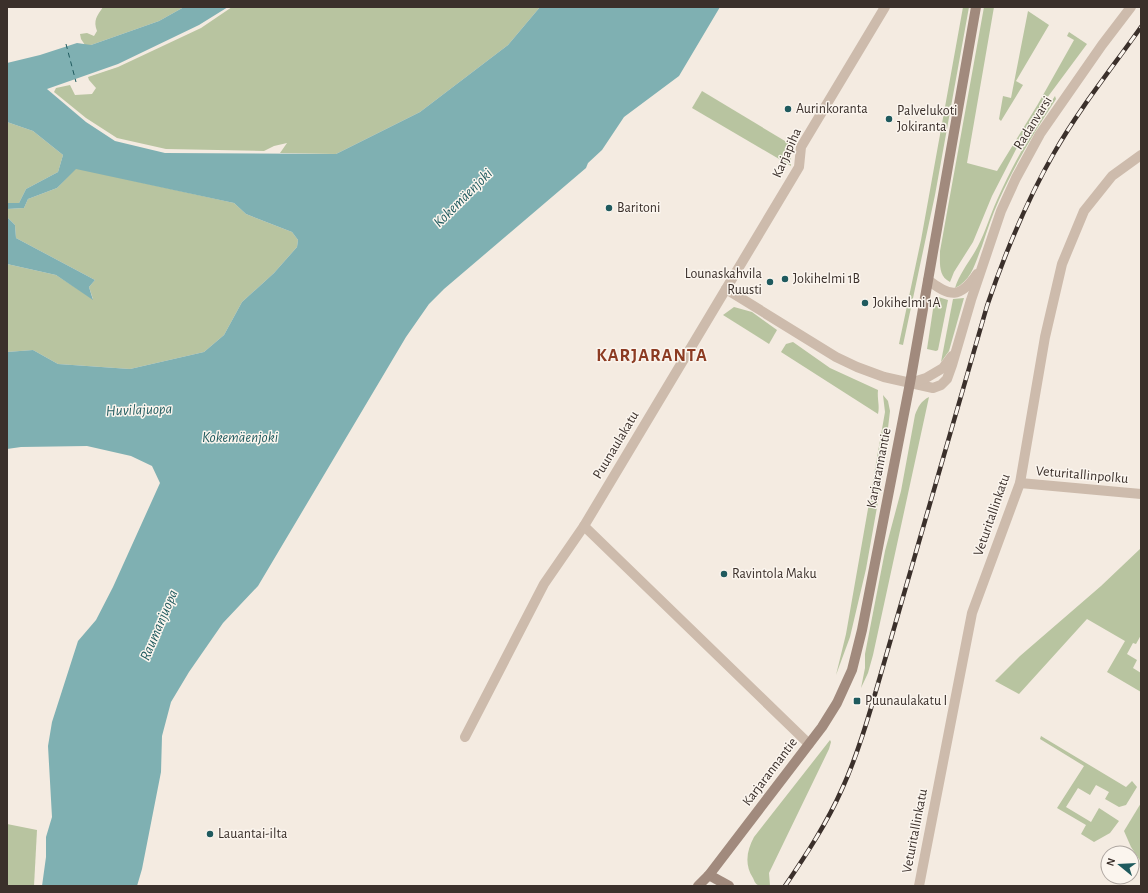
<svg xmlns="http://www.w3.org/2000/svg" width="1148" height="893" font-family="'Alegreya Sans',sans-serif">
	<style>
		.green { fill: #b8c4a0 }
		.water { fill: #7fb0b2 }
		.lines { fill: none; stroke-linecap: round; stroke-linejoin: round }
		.ferry { stroke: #1f5a5e; stroke-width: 1; stroke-dasharray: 5 4; stroke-linecap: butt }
		.minor { stroke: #cdbbac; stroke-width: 10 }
		.secondary { stroke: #a18a7d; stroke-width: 10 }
		.rail-casing { stroke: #3b302b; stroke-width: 4.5 }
		.rail { stroke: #fbf5ee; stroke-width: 3; stroke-dasharray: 9; stroke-linecap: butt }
		.poi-dot { fill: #1f5a5e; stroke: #fbf5ee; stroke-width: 1.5 }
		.labels { text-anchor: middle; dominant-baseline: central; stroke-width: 3; stroke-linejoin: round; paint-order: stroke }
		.poi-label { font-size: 14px; fill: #3b302b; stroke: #fbf5ee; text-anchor: start }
		.street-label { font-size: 14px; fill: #3b302b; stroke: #fbf5ee }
		.water-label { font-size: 15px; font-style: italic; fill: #1f5a5e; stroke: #fbf5ee }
		.district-label { font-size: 18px; font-weight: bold; letter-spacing: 1px; fill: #8c3b22; stroke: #fbf5ee }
	</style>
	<rect width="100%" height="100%" fill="#f4ebe1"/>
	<!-- green -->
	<g class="green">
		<path d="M 103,7 L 184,7 L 159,21 L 91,45 L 85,45 L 81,39 L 80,34 L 87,33 L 94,36 L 97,31 C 93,20 97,16 103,7 Z"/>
		<path d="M 232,7 L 540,7 L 508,45 L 420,112 L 336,154 L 280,153 L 287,143 L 274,146 L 264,151 L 166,149 L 117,138 L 86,118 L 54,92 L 56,88 L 70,85 L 75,95 L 92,94 L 96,88 L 89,80 L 88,77 L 118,67 L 201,28 Z"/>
		<path d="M 963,7 L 969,7 L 935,195 L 903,345 L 899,344 L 900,339 L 921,240 Z"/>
		<path d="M 984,7 L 994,7 L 967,163 L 997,171 L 1038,104 L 1074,40 L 1067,36 L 1069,32 L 1087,44 L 1044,102 L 1026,130 L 992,196 L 973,242 L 954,272 L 950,282 C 938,276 940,263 940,251 Z"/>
		<path d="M 1028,11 L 1049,25 L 1016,81 L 1023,85 L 1001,121 L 999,119 L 1003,96 L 1011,98 Z"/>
		<path d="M 702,91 L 790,144 L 791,166 L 692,108 Z"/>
		<path d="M 1055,96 L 1056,99 C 1035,131 1015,164 999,200 C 992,215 987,231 982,246 C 975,263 972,280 955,288 C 960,272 971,260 978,246 C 986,231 990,215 997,200 C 1013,164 1033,129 1055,96 Z"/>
		<path d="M 7,122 L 33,131 L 63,155 L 58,172 L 26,189 L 19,203 L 7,203 Z"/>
		<path d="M 76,168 L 234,203 L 246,214 L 292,232 L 298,240 L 297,247 L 274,273 L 242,302 L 224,335 L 204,352 L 130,369 L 58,364 L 33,350 L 7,352 L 7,264 L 56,275 L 93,299 L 89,287 L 95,280 L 16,238 L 15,225 L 7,217 L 7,209 L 24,208 L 28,199 L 57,188 Z"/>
		<path d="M 935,296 L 948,300 L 938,350 L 936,351 L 927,349 Z"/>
		<path d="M 964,298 L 949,351 L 941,362 L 953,299 Z"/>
		<path d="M 734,307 L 752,312 L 777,330 L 769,344 L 723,315 Z"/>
		<path d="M 793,342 L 830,368 L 878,390 C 877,399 880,406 878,414 L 781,352 L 786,344 Z"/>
		<path d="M 883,395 L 888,401 L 890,411 L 882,479 L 866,569 L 850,637 L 836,675 L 846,634 L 885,412 Z"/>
		<path d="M 929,397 L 873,655 L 868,673 L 861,688 L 865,668 L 865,654 L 885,551 L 901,491 L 915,415 C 918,407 921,401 929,397 Z"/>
		<path d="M 1141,548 L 1141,635 L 1136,644 L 1133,643 L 1127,654 L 1137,660 L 1133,668 L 1141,673 L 1141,692 L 1107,672 L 1125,641 L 1087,619 L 1019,694 L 995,681 L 1020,656 L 1101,586 Z"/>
		<path d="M 1041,736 L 1126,787 L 1132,781 L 1137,787 L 1126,805 L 1119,807 L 1105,799 L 1109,792 L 1096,785 L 1090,795 L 1078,788 L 1066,807 L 1091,822 L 1099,808 L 1119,821 L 1110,833 L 1094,842 L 1081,834 L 1086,825 L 1057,808 L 1084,766 L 1040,739 Z"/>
		<path d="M 830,740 L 831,742 L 829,749 L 769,873 L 770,886 C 767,886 761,887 758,885 C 755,884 754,880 753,878 C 744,864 747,850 754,837 Z"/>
		<path d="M 1141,803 L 1141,862 L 1131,847 L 1124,831 Z"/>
		<path d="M 7,824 L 37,830 L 34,886 L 7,886 Z"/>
	</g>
	<!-- water -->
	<g class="water">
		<path d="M 184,7 L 228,7 L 199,25 L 118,64 L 47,89 L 86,122 L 115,141 L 165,153 L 336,154 L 420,112 L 508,45 L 540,7 L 720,7 L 679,76 L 624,117 L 602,150 L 588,163 L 586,168 L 444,289 L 429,304 L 406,337 L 258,586 L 223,623 L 189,672 L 171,702 L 162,736 L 161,772 L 142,869 L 137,886 L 42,886 L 46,857 L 46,837 L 52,817 L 48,746 L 52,722 L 78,641 L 96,620 L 113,587 L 160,483 L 152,466 L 131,456 L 87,446 L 21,447 L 7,449 L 7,352 L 33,350 L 58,364 L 130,369 L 204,352 L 224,335 L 242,302 L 274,273 L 297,247 L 298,240 L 292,232 L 246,214 L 234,203 L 76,169 L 57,188 L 28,199 L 24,208 L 7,209 L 7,203 L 19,203 L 26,189 L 58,172 L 63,155 L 33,131 L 7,122 L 7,63 L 40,55 L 77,43 L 91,45 L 159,21 Z"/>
		<path d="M 7,217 L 15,225 L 16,238 L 95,280 L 89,287 L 93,300 L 56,275 L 7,264 Z"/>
	</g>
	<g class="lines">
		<!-- ferry -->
		<path class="ferry" d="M 66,44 L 76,82"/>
		<!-- minor -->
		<g class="minor">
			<path d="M 928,280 C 950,297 960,299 977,274"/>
			<path d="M 726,289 L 836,357 L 857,367 L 884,377 L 933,388 L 941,385 L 947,379 L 952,365 L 971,300 L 1001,211 L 1016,178 L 1040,134 L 1102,45 L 1131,7"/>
			<path d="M 910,383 L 926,378 L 943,368 L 952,356"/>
			<path d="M 1020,483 L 1141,494"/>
			<path d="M 465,737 L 544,584 L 584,526"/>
			<path d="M 809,744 L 584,526 L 799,167 L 801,147 L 885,7"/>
			<path d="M 919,886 L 972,613 L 1020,483 L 1045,337 L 1062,264 L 1084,211 L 1112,176 L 1141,155"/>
		</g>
		<!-- secondary -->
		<g class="secondary">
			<path d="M 709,875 L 729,886"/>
			<path d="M 698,886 L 709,875 L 822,727 L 837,703 L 852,670 L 862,630 L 910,383 L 976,7"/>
		</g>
		<defs>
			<path id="rail" d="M 785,886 C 806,855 827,823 842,789 C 854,763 863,735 871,708 L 987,306 C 1005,253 1026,202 1054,153 C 1079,109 1112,68 1141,27"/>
		</defs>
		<!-- rail casing -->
		<use href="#rail" class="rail-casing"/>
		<!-- rail -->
		<use href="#rail" class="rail"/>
	</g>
	<!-- markers -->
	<g class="poi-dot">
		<circle cx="788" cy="109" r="4"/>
		<circle cx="889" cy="119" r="4"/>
		<circle cx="609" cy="208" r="4"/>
		<circle cx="785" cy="279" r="4"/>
		<circle cx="770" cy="282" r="4"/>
		<circle cx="865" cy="303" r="4"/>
		<circle cx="724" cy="574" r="4"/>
		<rect x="853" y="697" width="8" height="8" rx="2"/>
		<circle cx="210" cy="834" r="4"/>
	</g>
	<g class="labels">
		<!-- poi labels -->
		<g class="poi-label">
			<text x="796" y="109">Aurinkoranta</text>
			<text x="897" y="111">Palvelukoti<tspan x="897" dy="16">Jokiranta</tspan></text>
			<text x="617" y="208">Baritoni</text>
			<text x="762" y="274" text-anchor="end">Lounaskahvila<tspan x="762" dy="16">Ruusti</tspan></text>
			<text x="793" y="279">Jokihelmi 1B</text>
			<text x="873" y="303">Jokihelmi 1A</text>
			<text x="732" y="574">Ravintola Maku</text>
			<text x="865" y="701">Puunaulakatu I</text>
			<text x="218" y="834">Lauantai-ilta</text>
		</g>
		<!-- street labels -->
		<g class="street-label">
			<text transform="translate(1033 123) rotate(-58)">Radanvarsi</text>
			<text transform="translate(787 153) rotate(-66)">Karjapiha</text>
			<text transform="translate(616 445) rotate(-59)">Puunaulakatu</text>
			<text transform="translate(879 468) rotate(-79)">Karjarannantie</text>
			<text transform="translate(1082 475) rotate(5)">Veturitallinpolku</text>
			<text transform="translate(992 515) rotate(-71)">Veturitallinkatu</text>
			<text transform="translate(770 772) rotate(-53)">Karjarannantie</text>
			<text transform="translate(915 831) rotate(-79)">Veturitallinkatu</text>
		</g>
		<!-- water labels -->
		<g class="water-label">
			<text transform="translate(463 198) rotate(-45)">Kokemäenjoki</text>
			<text transform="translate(139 410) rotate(-2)">Huvilajuopa</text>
			<text x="240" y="437">Kokemäenjoki</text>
			<text transform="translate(159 625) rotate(-67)">Raumanjuopa</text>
		</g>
		<!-- district labels -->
		<g class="district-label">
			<text x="652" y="356">KARJARANTA</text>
		</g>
	</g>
	<!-- border -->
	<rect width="1148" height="893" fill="none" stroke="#3b302b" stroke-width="16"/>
	<!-- north arrow -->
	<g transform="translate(1120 865) rotate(288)"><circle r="19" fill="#fbf5ee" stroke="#aea6a0"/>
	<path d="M0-3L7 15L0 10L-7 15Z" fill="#1f5a5e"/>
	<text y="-6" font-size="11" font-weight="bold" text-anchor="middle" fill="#3b302b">N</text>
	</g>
</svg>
